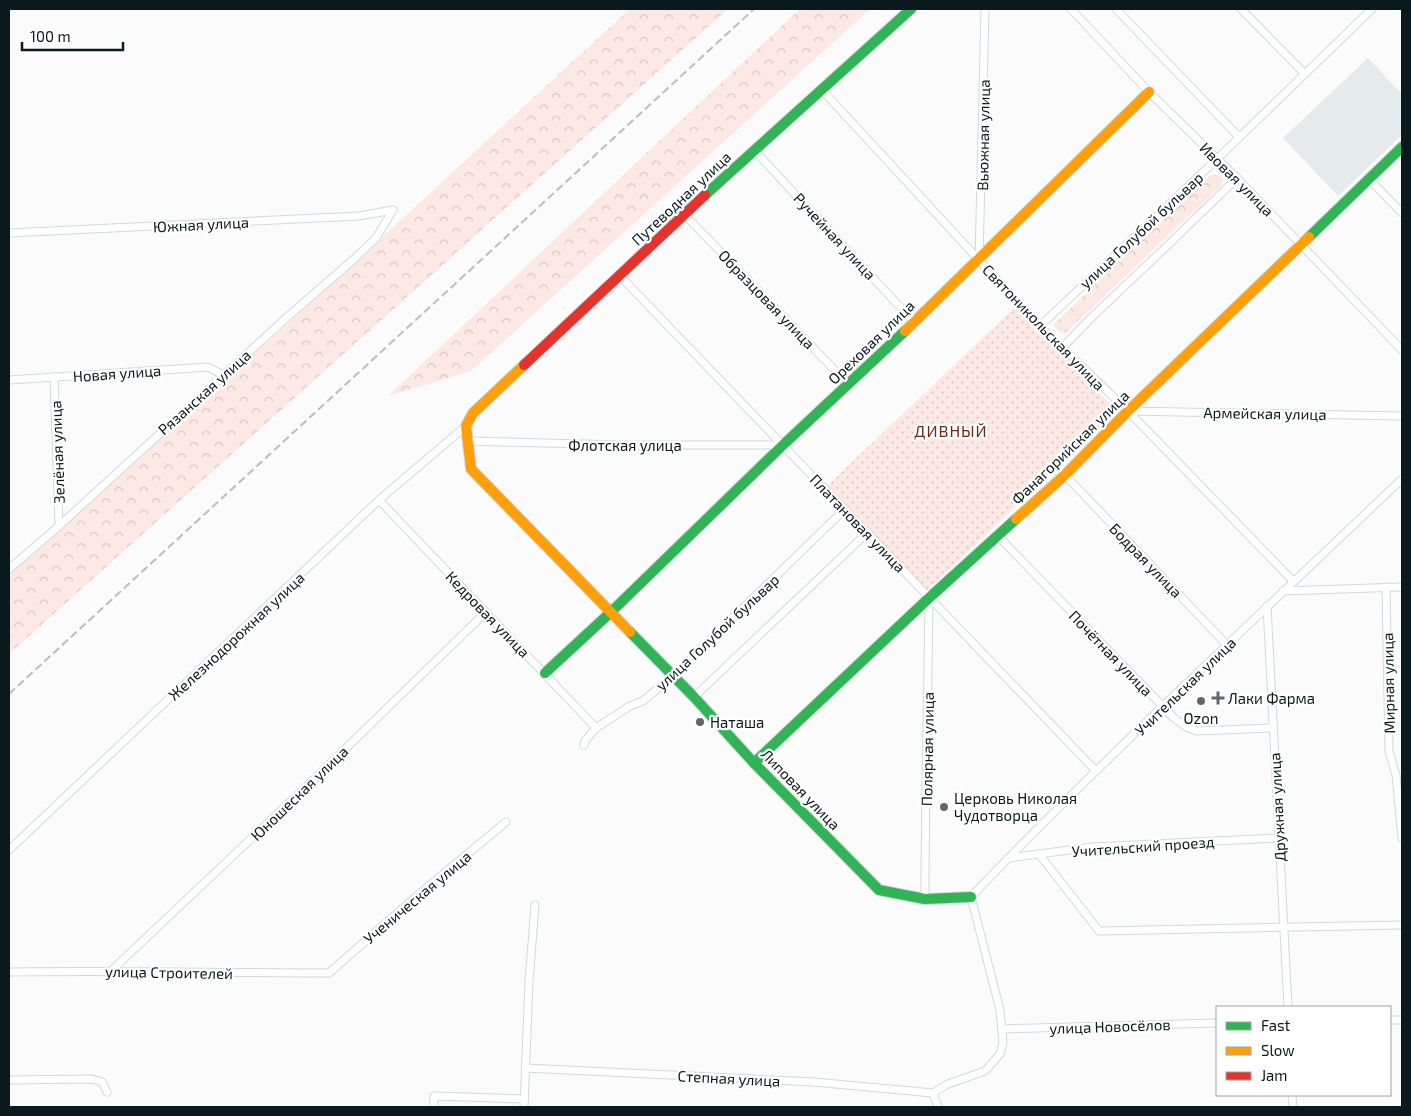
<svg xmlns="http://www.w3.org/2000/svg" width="1411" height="1116" font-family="'Exo 2',sans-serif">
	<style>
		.built { fill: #e5ebed }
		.grass { fill: url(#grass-dots) }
		.forest { fill: url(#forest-crowns) }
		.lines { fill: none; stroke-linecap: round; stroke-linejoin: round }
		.street-casing { stroke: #d2d9dc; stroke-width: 9 }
		.fast-casing { stroke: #d2d9dc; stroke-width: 12 }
		.slow-casing { stroke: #d2d9dc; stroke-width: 12 }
		.jam-casing { stroke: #d2d9dc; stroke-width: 12 }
		.street { stroke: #fefefe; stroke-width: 7 }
		.fast { stroke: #30b455; stroke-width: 10 }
		.slow { stroke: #ff9f0a; stroke-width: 10 }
		.jam { stroke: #e5322d; stroke-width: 10 }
		.rail { stroke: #babcbd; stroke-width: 2; stroke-dasharray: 8 4; stroke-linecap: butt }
		.poi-dot { fill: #5e686b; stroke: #fff; stroke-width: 2 }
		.labels { text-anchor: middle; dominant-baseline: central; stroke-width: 4.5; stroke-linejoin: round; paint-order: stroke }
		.street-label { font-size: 15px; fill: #09191e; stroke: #fff }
		.poi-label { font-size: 15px; fill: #09191e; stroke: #fff; text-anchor: start }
		.neighbourhood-label { font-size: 16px; letter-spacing: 1px; fill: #6b2a12; stroke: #fff }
	</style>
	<defs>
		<pattern id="grass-dots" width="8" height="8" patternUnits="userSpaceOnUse" patternTransform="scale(1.25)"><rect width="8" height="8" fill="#fde9e3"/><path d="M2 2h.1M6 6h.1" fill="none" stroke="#d8c7c2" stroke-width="1.8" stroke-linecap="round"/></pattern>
		<pattern id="forest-crowns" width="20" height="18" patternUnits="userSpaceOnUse" patternTransform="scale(1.25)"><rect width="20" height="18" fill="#fde9e3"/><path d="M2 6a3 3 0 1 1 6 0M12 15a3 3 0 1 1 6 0" fill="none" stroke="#d8c7c2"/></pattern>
	</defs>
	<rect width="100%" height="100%" fill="#fbfbfb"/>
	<!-- built -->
	<path class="built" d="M 1368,58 L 1402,94 L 1402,135 L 1338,196 L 1283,138 Z"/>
	<!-- grass -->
	<path class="grass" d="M 1016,306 L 1117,411 L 926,591 L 826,487 Z"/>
	<!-- forest -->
	<g class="forest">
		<path d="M 630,9 L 728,9 L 9,654 L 9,572 C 220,389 424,198 630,9 Z"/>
		<path d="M 800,9 L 870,9 L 471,371 L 388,396 Z"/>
		<path d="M 1210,175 L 1219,175 L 1223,179 L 1222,185 L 1065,333 L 1060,332 L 1053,325 Z"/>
	</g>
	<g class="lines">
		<defs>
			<g id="street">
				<path d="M 1071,9 L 1149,92 L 1237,178 L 1402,350"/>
				<path d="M 1116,9 L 1239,137"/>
				<path d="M 1241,9 L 1304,73"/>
				<path d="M 821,89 L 1040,326 L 1128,411 L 1293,581"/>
				<path d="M 755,151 L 914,322"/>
				<path d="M 1370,180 L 1402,213"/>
				<path d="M 684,214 L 849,385"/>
				<path d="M 9,233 L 359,216 L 393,210"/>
				<path d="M 979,260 L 985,9"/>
				<path d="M 620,276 L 1096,771"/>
				<path d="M 1040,326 L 1217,159 L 1372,9"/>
				<path d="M 1062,348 L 1093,316 L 1167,246 L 1237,178"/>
				<path d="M 54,377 L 59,526"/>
				<path d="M 9,380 L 208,367 L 223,375"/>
				<path d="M 1128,411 L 1402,416"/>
				<path d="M 467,441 L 620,445 L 783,445"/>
				<path d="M 1065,475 L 1227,645"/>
				<path d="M 379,500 L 596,728"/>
				<path d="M 998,536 L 1174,718 L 1186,727 L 1197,731 L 1272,728"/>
				<path d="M 9,569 L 59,526 L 284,320 L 354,259 L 376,238 L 393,210"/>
				<path d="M 1386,587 L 1389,751 L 1396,775 L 1402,838"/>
				<path d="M 1283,591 L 1402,587"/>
				<path d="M 1267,606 L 1288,1007"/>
				<path d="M 694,697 L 868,532"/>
				<path d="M 584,745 L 585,741 L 596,728 L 630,706 L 643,701 L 673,676 L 845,509"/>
				<path d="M 9,850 L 379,500 L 466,426"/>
				<path d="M 1039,854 L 1099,931 L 1402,925"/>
				<path d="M 1008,858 L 1092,847 L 1279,838"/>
				<path d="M 925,899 C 925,799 928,699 929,598"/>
				<path d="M 112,970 L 306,787 L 485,613"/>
				<path d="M 9,972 C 116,970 222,973 329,973 L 418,895 L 506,822"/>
				<path d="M 1390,1020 L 1402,1020"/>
				<path d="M 1002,1029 L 1217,1023"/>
				<path d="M 525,1068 L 814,1082 L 933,1093"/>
				<path d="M 9,1080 L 92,1079 L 102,1082 L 107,1092"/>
				<path d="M 933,1093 L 948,1084 L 985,1071 L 1000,1054 L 1003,1043 L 1000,1010 L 971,897 C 1033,831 1099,768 1164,705 C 1243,629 1323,554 1402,479"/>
				<path d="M 933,1093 L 938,1107"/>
				<path d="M 1292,1095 L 1293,1107"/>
				<path d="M 434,1107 L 434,1096 L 524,1099"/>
				<path d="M 524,1107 L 529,981 L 535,905"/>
			</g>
			<g id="fast">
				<path d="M 705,195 L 911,9"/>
				<path d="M 1309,237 L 1402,147"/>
				<path d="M 630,632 L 694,697 L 754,763 L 879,890 L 925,899 L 971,897"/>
				<path d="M 545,673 L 611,612 L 783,445 L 905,331"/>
				<path d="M 754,763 L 929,598 L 1016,519"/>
			</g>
			<g id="slow">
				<path d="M 905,331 L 1149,92"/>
				<path d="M 524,365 L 473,413 L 466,426 L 471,469 L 630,632"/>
				<path d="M 1016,519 L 1065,475 L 1128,411 L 1309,237"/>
			</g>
			<path id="jam" d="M 524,365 L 705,195"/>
		</defs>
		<!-- street casing -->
		<use href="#street" class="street-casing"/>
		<!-- fast casing -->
		<use href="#fast" class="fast-casing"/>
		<!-- slow casing -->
		<use href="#slow" class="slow-casing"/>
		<!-- jam casing -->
		<use href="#jam" class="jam-casing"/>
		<!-- street -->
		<use href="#street" class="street"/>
		<!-- fast -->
		<use href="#fast" class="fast"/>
		<!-- slow -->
		<use href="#slow" class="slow"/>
		<!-- jam -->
		<use href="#jam" class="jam"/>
		<!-- rail -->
		<path class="rail" d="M 9,694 L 754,9"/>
	</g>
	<!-- markers -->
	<g class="poi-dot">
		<path d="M1215.5 690.5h5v5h5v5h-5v5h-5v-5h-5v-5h5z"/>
		<circle cx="1201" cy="701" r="5"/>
		<circle cx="700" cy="722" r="5"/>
		<circle cx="944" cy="807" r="5"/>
	</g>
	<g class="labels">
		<!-- street labels -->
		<g class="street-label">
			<text transform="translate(983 135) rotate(-89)">Вьюжная улица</text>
			<text transform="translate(1237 179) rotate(45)">Ивовая улица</text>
			<text transform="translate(681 198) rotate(-43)">Путеводная улица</text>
			<text transform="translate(201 224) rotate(-3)">Южная улица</text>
			<text transform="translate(1141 230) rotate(-43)">улица Голубой бульвар</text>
			<text transform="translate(835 236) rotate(47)">Ручейная улица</text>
			<text transform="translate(767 299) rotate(46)">Образцовая улица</text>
			<text transform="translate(1044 327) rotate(46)">Святоникольская улица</text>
			<text transform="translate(871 342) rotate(-44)">Ореховая улица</text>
			<text transform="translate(117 373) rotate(-4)">Новая улица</text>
			<text transform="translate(204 392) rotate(-42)">Рязанская улица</text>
			<text transform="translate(1265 413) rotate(1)">Армейская улица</text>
			<text x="625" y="445">Флотская улица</text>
			<text transform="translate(1070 447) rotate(-44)">Фанагорийская улица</text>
			<text transform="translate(57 452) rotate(-92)">Зелёная улица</text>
			<text transform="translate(858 523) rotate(46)">Платановая улица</text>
			<text transform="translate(1146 560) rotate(46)">Бодрая улица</text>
			<text transform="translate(488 614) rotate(46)">Кедровая улица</text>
			<text transform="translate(717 632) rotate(-43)">улица Голубой бульвар</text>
			<text transform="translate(236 636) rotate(-43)">Железнодорожная улица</text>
			<text transform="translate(1111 653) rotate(46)">Почётная улица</text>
			<text transform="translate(1388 683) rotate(-91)">Мирная улица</text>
			<text transform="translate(1185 686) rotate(-44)">Учительская улица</text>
			<text transform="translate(927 749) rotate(-89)">Полярная улица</text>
			<text transform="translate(801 789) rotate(46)">Липовая улица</text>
			<text transform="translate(299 793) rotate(-44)">Юношеская улица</text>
			<text transform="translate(1277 807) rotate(-93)">Дружная улица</text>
			<text transform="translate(1143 846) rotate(-4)">Учительский проезд</text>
			<text transform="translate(417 897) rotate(-40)">Ученическая улица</text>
			<text transform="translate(169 972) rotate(1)">улица Строителей</text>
			<text transform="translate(1110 1026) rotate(-2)">улица Новосёлов</text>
			<text transform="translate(729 1078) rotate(3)">Степная улица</text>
		</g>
		<!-- poi labels -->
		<g class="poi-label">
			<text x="1228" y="698">Лаки Фарма</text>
			<text x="1201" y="718" text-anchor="middle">Ozon</text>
			<text x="710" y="722">Наташа</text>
			<text x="954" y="798">Церковь Николая<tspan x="954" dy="17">Чудотворца</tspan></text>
		</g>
		<!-- neighbourhood labels -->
		<g class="neighbourhood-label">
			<text x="951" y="430">ДИВНЫЙ</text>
		</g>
	</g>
	<!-- border -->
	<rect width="1411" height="1116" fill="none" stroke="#09191e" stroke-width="20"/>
	<!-- legend -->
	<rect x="1216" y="1006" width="175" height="90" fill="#ffffff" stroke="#9da3a5"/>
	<rect x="1226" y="1022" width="25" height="8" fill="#30b455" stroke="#9da3a5"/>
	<text x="1261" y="1031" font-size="15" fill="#09191e">Fast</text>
	<rect x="1226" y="1047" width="25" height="8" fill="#ff9f0a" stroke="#9da3a5"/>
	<text x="1261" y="1056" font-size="15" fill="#09191e">Slow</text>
	<rect x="1226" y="1072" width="25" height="8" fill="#e5322d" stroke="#9da3a5"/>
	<text x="1261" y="1081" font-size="15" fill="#09191e">Jam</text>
	<!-- scale -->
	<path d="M22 42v8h101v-8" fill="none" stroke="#09191e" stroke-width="2.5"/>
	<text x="30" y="42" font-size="15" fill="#09191e" stroke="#ffffff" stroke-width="4" paint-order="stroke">100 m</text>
</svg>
